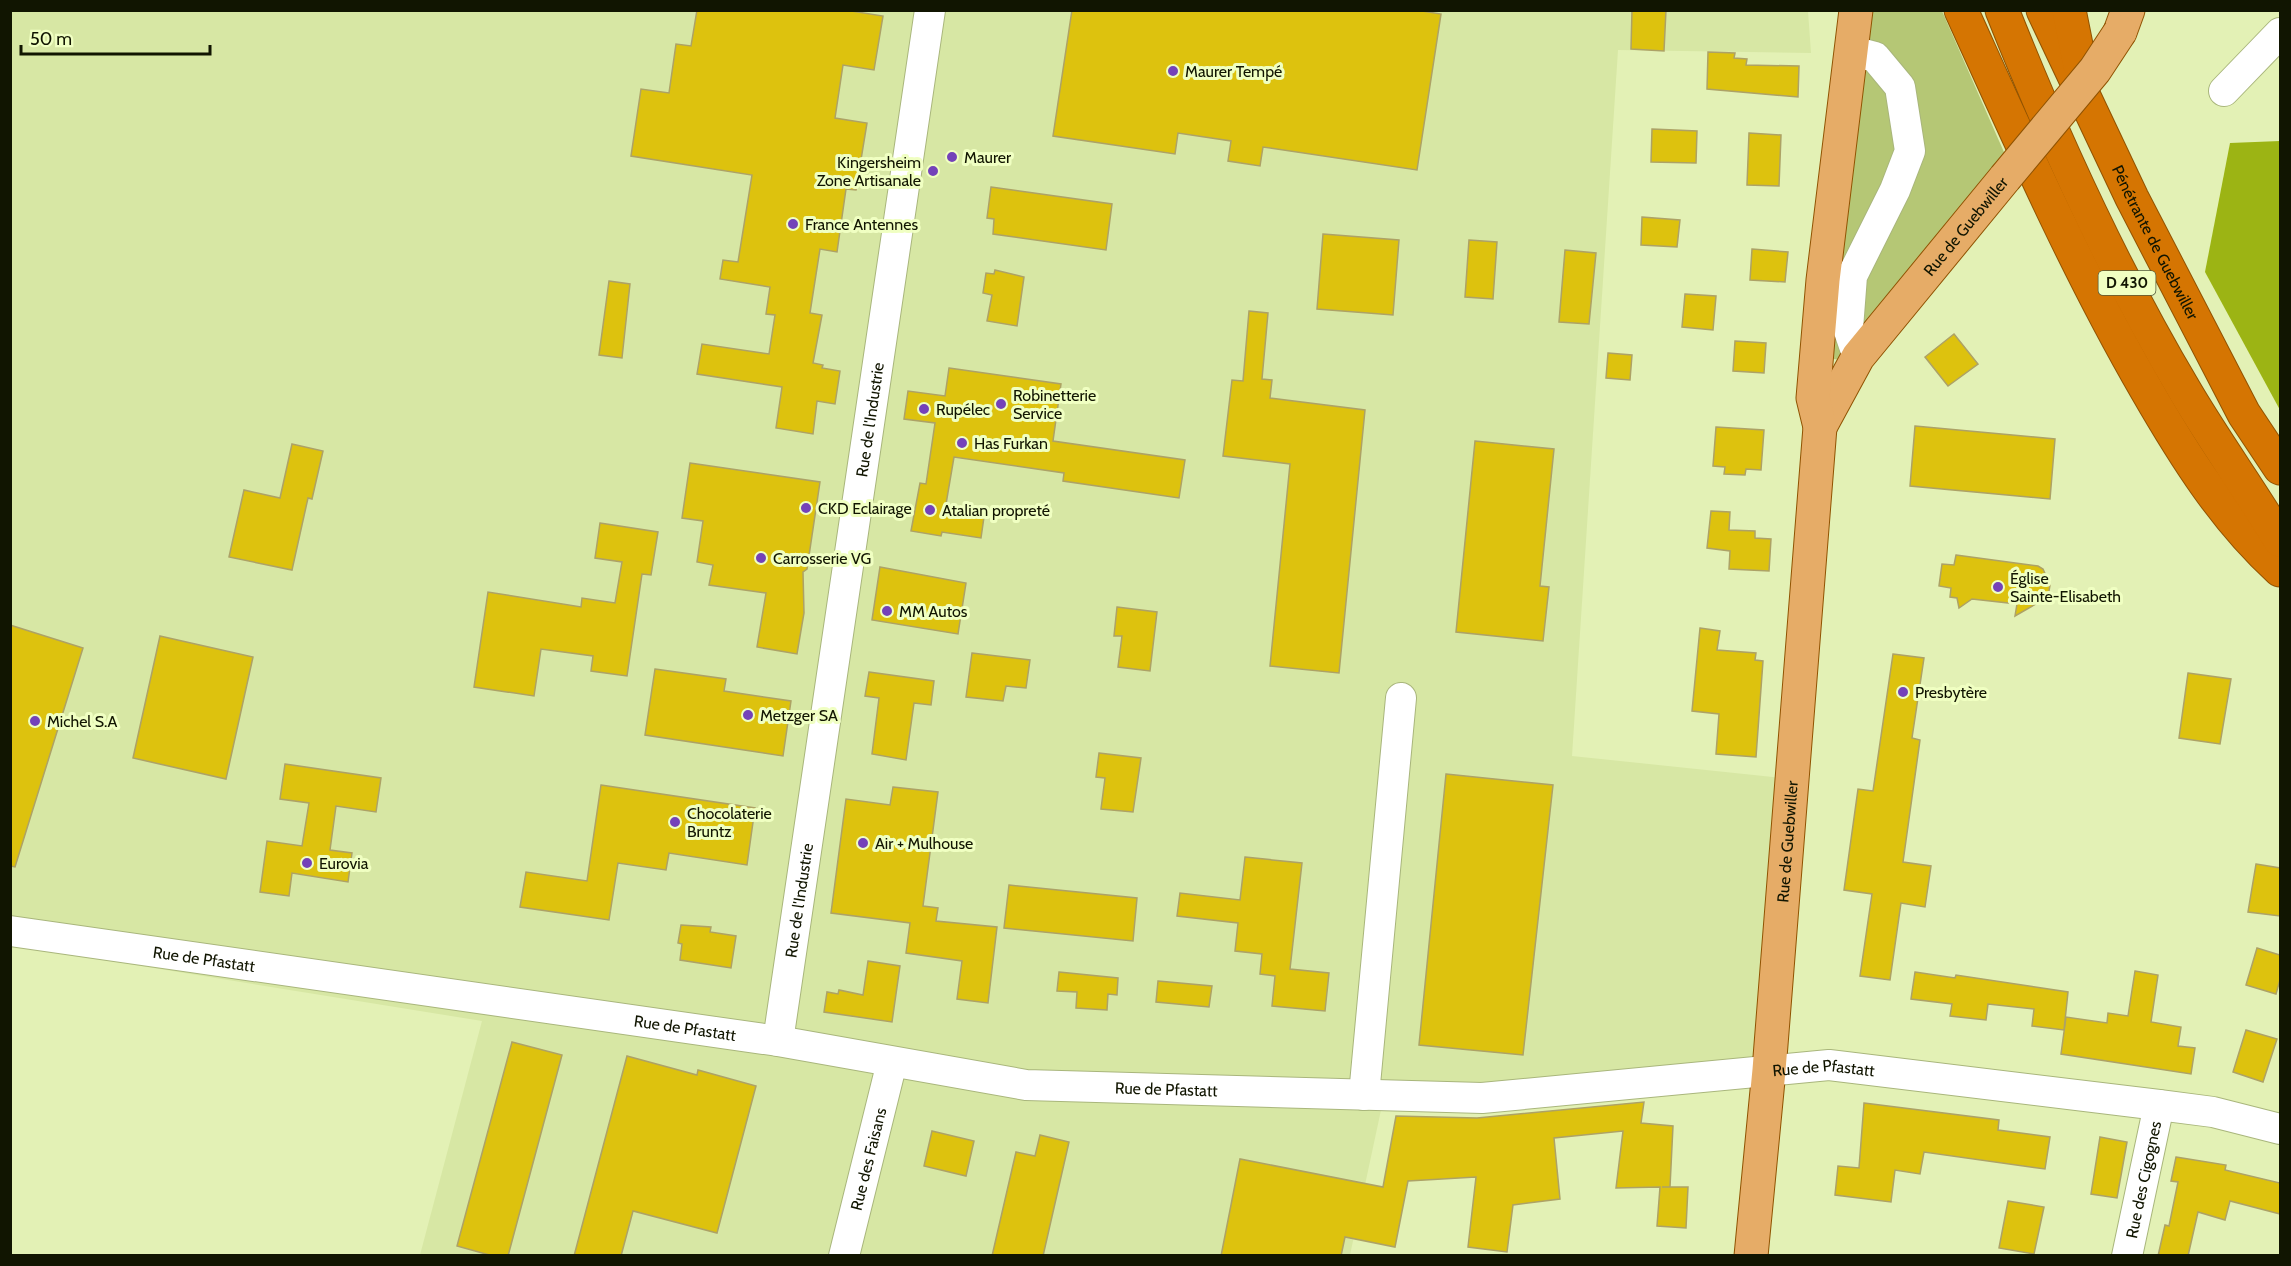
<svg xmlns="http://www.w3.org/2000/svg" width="2291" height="1266" font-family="Cabin,sans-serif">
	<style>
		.built { fill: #d7e7a4 }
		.green { fill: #b5c775 }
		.forest { fill: #9cb414 }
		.building { fill: #ddc20e; stroke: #ada266; stroke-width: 1.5 }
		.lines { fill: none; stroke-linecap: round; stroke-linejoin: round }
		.minor-casing { stroke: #a9b67c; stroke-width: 32 }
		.major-casing { stroke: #905302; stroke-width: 35 }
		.highway-casing { stroke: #905302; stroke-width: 35 }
		.minor { stroke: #fff; stroke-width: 30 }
		.major { stroke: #e6ac67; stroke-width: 33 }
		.highway { stroke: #d57502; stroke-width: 33 }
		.major-bridge-casing { stroke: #905302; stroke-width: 35; stroke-linecap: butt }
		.major-bridge { stroke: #e6ac67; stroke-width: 33 }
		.poi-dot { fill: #7442b9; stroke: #f0ffc2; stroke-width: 2 }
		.labels { text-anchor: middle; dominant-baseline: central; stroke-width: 6; stroke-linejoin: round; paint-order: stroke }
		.shield { fill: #f0ffc2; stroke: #545b3b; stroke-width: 1.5 }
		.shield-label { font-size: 15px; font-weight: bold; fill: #111501 }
		.poi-label { font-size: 16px; fill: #111501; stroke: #f0ffc2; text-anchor: start }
		.street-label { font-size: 16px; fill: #111501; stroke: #f0ffc2 }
	</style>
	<rect width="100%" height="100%" fill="#e3f1b5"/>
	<!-- built -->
	<path class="built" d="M 10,11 L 1808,11 L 1811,53 L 1618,50 L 1572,756 L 1793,779 L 1769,1070 L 1384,1096 L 1350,1255 L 420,1255 L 482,1021 L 11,945 Z"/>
	<!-- green -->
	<path class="green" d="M 1868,11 L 1942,11 L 2007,159 L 1841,360 L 1826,358 Z"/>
	<!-- forest -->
	<path class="forest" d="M 2280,141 L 2280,410 L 2205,272 L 2230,143 Z"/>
	<!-- building -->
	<g class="building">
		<path d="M 697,10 L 845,10 L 883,16 L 874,70 L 843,65 L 835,118 L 867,123 L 856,190 L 846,189 L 837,252 L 820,249 L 810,313 L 822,315 L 813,363 L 823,365 L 822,368 L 840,371 L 835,404 L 817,401 L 813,434 L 776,428 L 782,387 L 697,374 L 702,344 L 769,354 L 775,315 L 766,314 L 770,287 L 720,279 L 723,260 L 738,262 L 752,175 L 631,156 L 641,89 L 669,93 L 676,44 L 691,46 Z"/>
		<path d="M 1072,10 L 1416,10 L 1441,14 L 1417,170 L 1263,147 L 1260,166 L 1228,161 L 1231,141 L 1178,133 L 1175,154 L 1053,136 Z"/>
		<path d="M 1632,10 L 1666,10 L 1664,51 L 1631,49 Z"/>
		<path d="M 1708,52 L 1735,53 L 1734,58 L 1747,59 L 1746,65 L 1799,66 L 1798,97 L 1707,89 Z"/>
		<path d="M 1652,129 L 1697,131 L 1696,163 L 1651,162 Z"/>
		<path d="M 1749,133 L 1781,135 L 1779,186 L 1747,185 Z"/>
		<path d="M 991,187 L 1112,204 L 1106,250 L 993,234 L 994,219 L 987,218 Z"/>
		<path d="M 1642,217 L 1680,220 L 1677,247 L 1641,245 Z"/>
		<path d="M 1323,234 L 1399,240 L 1393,315 L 1317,309 Z"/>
		<path d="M 1469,240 L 1497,242 L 1493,299 L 1465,297 Z"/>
		<path d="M 1752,249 L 1788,252 L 1785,282 L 1750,280 Z"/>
		<path d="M 1565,250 L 1596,253 L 1589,324 L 1559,322 Z"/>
		<path d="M 995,270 L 1024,277 L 1017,326 L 987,321 L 992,295 L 983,293 L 986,273 L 994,274 Z"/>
		<path d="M 609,281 L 630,284 L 622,358 L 599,355 Z"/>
		<path d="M 1685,294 L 1716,296 L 1713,330 L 1682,327 Z"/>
		<path d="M 1249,311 L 1268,313 L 1262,379 L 1272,380 L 1270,398 L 1365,410 L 1339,673 L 1270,666 L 1290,464 L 1223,456 L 1232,380 L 1243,381 Z"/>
		<path d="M 1954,334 L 1978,364 L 1948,386 L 1925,357 Z"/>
		<path d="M 1735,341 L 1766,343 L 1764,373 L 1733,371 Z"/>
		<path d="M 1608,353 L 1632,355 L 1630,380 L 1606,378 Z"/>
		<path d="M 949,368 L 1061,384 L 1053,441 L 1185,460 L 1179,498 L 1063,481 L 1064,473 L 954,457 L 946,504 L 985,510 L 981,538 L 942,532 L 941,536 L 911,531 L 920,483 L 926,484 L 935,423 L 904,419 L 908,391 L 945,396 Z"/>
		<path d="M 1915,426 L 2055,439 L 2050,499 L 1910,486 Z"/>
		<path d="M 1716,427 L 1764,430 L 1761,470 L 1746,469 L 1745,475 L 1724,474 L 1725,467 L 1713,466 Z"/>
		<path d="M 1475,441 L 1554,449 L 1540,586 L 1549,587 L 1543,641 L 1456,632 Z"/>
		<path d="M 292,444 L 323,451 L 312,499 L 308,498 L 292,570 L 229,557 L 244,490 L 280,498 Z"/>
		<path d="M 690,463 L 820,482 L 807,569 L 803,572 L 804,613 L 797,654 L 757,647 L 766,593 L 709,585 L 713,565 L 697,562 L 703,521 L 682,518 Z"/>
		<path d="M 1711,511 L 1730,512 L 1729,530 L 1755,531 L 1755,538 L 1771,539 L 1769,571 L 1729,569 L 1730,551 L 1707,548 Z"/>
		<path d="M 600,523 L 658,532 L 651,575 L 642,574 L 627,676 L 591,671 L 593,656 L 541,649 L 534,696 L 474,687 L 488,592 L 581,607 L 582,598 L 615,603 L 622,562 L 595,558 Z"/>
		<path d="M 1956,555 L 2038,566 L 2043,569 L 2050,585 L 2048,597 L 2015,616 L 2017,604 L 1972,599 L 1959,608 L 1957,598 L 1950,597 L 1951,588 L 1939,586 L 1942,564 L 1954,565 Z"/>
		<path d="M 880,567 L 966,583 L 958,634 L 872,620 Z"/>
		<path d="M 1117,607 L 1157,612 L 1150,671 L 1118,667 L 1122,636 L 1114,636 Z"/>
		<path d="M 10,625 L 83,648 L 15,867 L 10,866 Z"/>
		<path d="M 1700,628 L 1720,631 L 1717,650 L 1756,653 L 1755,660 L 1763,661 L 1756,757 L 1716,754 L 1719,714 L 1692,711 Z"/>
		<path d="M 160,636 L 253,657 L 226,779 L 133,758 Z"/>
		<path d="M 972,653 L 1030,660 L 1026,688 L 1006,686 L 1003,701 L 966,697 Z"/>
		<path d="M 1893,654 L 1924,658 L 1912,738 L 1920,740 L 1903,862 L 1931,866 L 1925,907 L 1901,903 L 1890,980 L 1860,976 L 1872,894 L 1844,890 L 1858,789 L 1873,791 Z"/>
		<path d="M 655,669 L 726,679 L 724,691 L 791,701 L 783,756 L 645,735 Z"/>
		<path d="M 869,672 L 934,681 L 931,705 L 914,703 L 906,760 L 872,754 L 879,698 L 865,696 Z"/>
		<path d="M 2188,673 L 2231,679 L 2220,744 L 2179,738 Z"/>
		<path d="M 1099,753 L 1141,758 L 1133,812 L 1101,809 L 1105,778 L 1096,777 Z"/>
		<path d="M 285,764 L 381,778 L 376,812 L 336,806 L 330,850 L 352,853 L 348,882 L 292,873 L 289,896 L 260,892 L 267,841 L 302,846 L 309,803 L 280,799 Z"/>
		<path d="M 1446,774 L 1553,785 L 1523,1055 L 1419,1045 Z"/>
		<path d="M 601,785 L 755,808 L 747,865 L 669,853 L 666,870 L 618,863 L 609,920 L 520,907 L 526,872 L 587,881 Z"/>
		<path d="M 893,787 L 938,792 L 923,906 L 938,908 L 936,921 L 997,927 L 988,1003 L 957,999 L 962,961 L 906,953 L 910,923 L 831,913 L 846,799 L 890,805 Z"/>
		<path d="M 1245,857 L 1302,863 L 1290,969 L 1329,973 L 1325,1011 L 1272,1006 L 1275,976 L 1260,974 L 1262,954 L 1235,951 L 1238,923 L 1177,916 L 1180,893 L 1240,900 Z"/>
		<path d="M 2256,864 L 2280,868 L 2280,916 L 2248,912 Z"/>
		<path d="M 1009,885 L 1137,898 L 1133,941 L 1004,928 Z"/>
		<path d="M 681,925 L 711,927 L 710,932 L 736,936 L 731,968 L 680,960 L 682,944 L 678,943 Z"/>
		<path d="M 2257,948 L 2280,955 L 2280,980 L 2276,994 L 2246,985 Z"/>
		<path d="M 868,961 L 900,966 L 892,1022 L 824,1012 L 827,992 L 838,994 L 839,990 L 863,995 Z"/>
		<path d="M 2135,971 L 2158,975 L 2151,1022 L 2181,1027 L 2178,1046 L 2195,1048 L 2191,1074 L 2061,1054 L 2066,1017 L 2107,1023 L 2108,1013 L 2128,1016 Z"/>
		<path d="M 1059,972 L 1118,978 L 1117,995 L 1108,994 L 1107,1010 L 1076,1008 L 1077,992 L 1057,991 Z"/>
		<path d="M 1915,972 L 1955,978 L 1956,975 L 2068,992 L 2064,1030 L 2032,1026 L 2034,1009 L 1988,1004 L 1986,1020 L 1950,1016 L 1952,1004 L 1911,999 Z"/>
		<path d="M 1158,981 L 1212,986 L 1209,1007 L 1156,1002 Z"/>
		<path d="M 2246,1030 L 2277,1039 L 2263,1082 L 2233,1072 Z"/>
		<path d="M 512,1042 L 562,1055 L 508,1256 L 493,1256 L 457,1246 Z"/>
		<path d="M 627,1056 L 697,1075 L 698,1070 L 756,1086 L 717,1233 L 633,1211 L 621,1256 L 574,1256 Z"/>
		<path d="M 1644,1102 L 1641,1123 L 1673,1126 L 1670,1187 L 1662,1187 L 1688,1187 L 1686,1228 L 1657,1226 L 1660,1187 L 1616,1188 L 1623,1131 L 1554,1138 L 1560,1199 L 1513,1205 L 1507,1252 L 1468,1247 L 1476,1177 L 1408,1181 L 1395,1247 L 1345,1237 L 1341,1256 L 1221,1256 L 1240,1159 L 1383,1187 L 1396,1116 L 1477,1118 Z"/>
		<path d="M 1864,1103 L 1999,1120 L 1998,1130 L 2050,1137 L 2045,1169 L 1924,1152 L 1920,1174 L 1895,1170 L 1891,1202 L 1835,1195 L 1838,1166 L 1859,1168 Z"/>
		<path d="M 932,1131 L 974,1141 L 966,1176 L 924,1166 Z"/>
		<path d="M 1040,1135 L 1069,1142 L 1043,1256 L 992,1256 L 1016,1152 L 1035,1156 Z"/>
		<path d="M 2100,1137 L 2127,1142 L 2117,1198 L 2091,1194 Z"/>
		<path d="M 2176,1157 L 2226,1165 L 2225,1170 L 2280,1183 L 2280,1214 L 2230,1201 L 2225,1220 L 2198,1212 L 2188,1256 L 2158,1256 L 2165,1225 L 2169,1226 L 2178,1182 L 2171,1181 Z"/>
		<path d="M 2008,1201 L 2044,1207 L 2034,1254 L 1999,1248 Z"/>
	</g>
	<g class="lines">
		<defs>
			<g id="minor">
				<path d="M 1852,51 L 1875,57 L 1900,87 L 1910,151 L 1895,190 L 1852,276 L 1848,328 L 1858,357"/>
				<path d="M 2224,91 L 2280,33"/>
				<path id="s1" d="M 10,931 L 778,1041 L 1026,1085 L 1482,1098 L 1829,1065 L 2159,1105 L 2213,1112 L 2280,1129"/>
				<path id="s2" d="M 778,1041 L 930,10"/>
				<path d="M 1364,1095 L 1401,698"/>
				<path id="s3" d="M 844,1256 L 892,1062"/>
				<path id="s4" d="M 2127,1256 L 2159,1105"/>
			</g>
			<g id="major">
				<path d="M 2120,32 L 2128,10"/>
				<path id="s5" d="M 1820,427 L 1858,357 L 2005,178"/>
				<path id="s6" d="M 1751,1256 L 1769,1070 L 1820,427 L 1813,398 L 1823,280 L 1856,10"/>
			</g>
			<g id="highway">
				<path d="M 1961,10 C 2019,138 2076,268 2146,389 C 2184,455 2224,519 2280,570"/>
				<path d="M 2002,10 C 2054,141 2113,270 2185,391 C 2215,442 2250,490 2280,540"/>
				<path id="s7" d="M 2043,10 L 2132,198 L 2244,414 L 2280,468"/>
				<path d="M 2069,10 L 2080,65"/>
			</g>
		</defs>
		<!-- minor casing -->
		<use href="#minor" class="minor-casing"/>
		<!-- major casing -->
		<use href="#major" class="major-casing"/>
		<!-- highway casing -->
		<use href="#highway" class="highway-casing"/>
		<!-- minor -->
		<use href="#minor" class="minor"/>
		<!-- major -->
		<use href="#major" class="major"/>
		<!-- highway -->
		<use href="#highway" class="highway"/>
		<defs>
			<path id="major-bridge" d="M 2005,178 L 2095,70 L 2120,32"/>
		</defs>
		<!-- major-bridge casing -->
		<use href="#major-bridge" class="major-bridge-casing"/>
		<!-- major-bridge -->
		<use href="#major-bridge" class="major-bridge"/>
	</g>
	<!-- markers -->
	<g class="poi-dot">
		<circle cx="1173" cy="71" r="6"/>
		<circle cx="952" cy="157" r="6"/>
		<circle cx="933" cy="171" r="6"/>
		<circle cx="793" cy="224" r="6"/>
		<circle cx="1001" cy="404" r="6"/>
		<circle cx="924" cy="409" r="6"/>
		<circle cx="962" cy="443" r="6"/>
		<circle cx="806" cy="508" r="6"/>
		<circle cx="930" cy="510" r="6"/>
		<circle cx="761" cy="558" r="6"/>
		<circle cx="1998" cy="587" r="6"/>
		<circle cx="887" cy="611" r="6"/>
		<circle cx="1903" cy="692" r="6"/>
		<circle cx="748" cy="715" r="6"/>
		<circle cx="35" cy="721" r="6"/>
		<circle cx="675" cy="822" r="6"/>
		<circle cx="863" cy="843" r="6"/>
		<circle cx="307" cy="863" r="6"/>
	</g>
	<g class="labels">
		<!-- shield labels -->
		<rect class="shield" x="2098.5" y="271" width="57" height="24" rx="4.5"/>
		<g class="shield-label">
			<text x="2127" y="283">D 430</text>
		</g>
		<!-- poi labels -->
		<g class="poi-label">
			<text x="1185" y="71">Maurer Tempé</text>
			<text x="964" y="157">Maurer</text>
			<text x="921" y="162" text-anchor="end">Kingersheim<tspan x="921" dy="18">Zone Artisanale</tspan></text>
			<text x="805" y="224">France Antennes</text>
			<text x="1013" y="395">Robinetterie<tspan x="1013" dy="18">Service</tspan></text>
			<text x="936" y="409">Rupélec</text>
			<text x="974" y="443">Has Furkan</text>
			<text x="818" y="508">CKD Eclairage</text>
			<text x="942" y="510">Atalian propreté</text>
			<text x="773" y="558">Carrosserie VG</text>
			<text x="2010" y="578">Église<tspan x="2010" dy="18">Sainte-Elisabeth</tspan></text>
			<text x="899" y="611">MM Autos</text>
			<text x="1915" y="692">Presbytère</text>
			<text x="760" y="715">Metzger SA</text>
			<text x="47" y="721">Michel S.A</text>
			<text x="687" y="813">Chocolaterie<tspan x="687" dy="18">Bruntz</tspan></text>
			<text x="875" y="843">Air + Mulhouse</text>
			<text x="319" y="863">Eurovia</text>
		</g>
		<!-- street labels -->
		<g class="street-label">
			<text stroke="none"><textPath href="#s5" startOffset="249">Rue de Guebwiller</textPath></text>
			<text stroke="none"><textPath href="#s7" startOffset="258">Pénétrante de Guebwiller</textPath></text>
			<text stroke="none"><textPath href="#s2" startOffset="628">Rue de l'Industrie</textPath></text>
			<text stroke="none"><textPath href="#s6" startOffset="416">Rue de Guebwiller</textPath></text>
			<text stroke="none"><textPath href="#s2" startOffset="142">Rue de l'Industrie</textPath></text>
			<text stroke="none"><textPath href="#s1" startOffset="196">Rue de Pfastatt</textPath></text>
			<text stroke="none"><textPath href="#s1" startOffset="682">Rue de Pfastatt</textPath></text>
			<text stroke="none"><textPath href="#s1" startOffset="1827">Rue de Pfastatt</textPath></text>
			<text stroke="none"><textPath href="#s1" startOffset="1168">Rue de Pfastatt</textPath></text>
			<text stroke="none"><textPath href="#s3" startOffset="100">Rue des Faisans</textPath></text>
			<text stroke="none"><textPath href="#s4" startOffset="78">Rue des Cigognes</textPath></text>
		</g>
	</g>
	<!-- border -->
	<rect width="2291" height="1266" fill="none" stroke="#111501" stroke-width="24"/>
	<!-- scale -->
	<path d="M21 45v9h189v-9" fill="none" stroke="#111501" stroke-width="3"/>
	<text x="30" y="45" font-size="18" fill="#111501" stroke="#f0ffc2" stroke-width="4.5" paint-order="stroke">50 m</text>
</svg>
